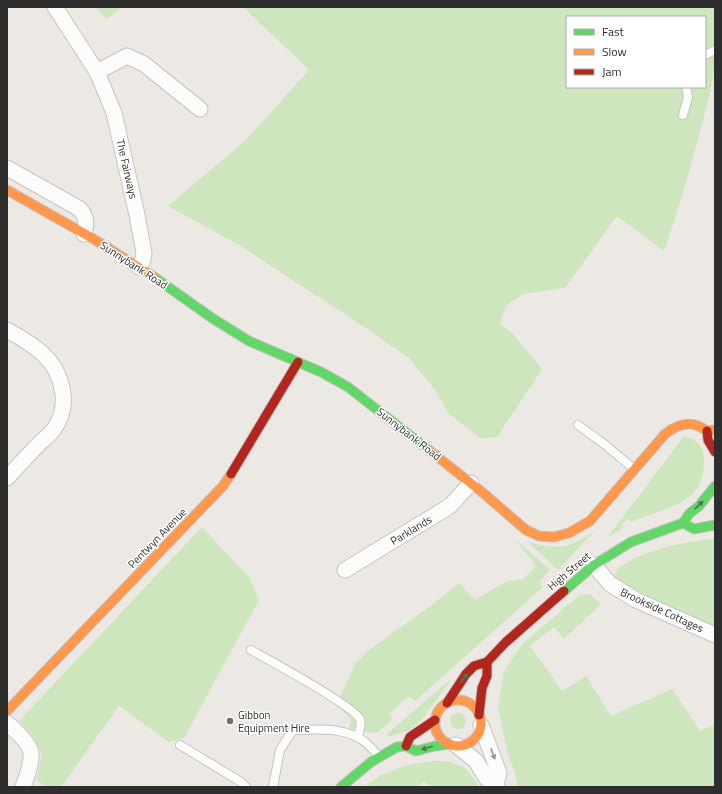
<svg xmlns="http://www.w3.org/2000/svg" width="722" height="794" font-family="'Titillium Web',sans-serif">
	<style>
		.green { fill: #cee6be; fill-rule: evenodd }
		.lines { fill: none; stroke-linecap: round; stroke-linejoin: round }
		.lane-casing { stroke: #c5c4c5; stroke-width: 10 }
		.street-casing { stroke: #c5c4c5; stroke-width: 17 }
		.fast-casing { stroke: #c5c4c5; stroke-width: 11 }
		.slow-casing { stroke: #c5c4c5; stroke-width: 11 }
		.jam-casing { stroke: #c5c4c5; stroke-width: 11 }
		.lane { stroke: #fcfcfb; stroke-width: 8 }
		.street { stroke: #fcfcfb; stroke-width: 15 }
		.fast { stroke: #63d668; stroke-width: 9 }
		.slow { stroke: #ff974d; stroke-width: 9 }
		.jam { stroke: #b3261e; stroke-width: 9 }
		.oneway { fill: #467a48 }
		.oneway2 { fill: #959594 }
		.poi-dot { fill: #706f6e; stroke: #fff; stroke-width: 1.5 }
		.labels { text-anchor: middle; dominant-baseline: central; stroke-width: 3; stroke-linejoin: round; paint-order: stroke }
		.street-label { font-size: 11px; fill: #2e2e2e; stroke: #fff }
		.poi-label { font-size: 11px; fill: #2e2e2e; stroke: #fff; text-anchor: start }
	</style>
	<rect width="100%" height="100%" fill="#ece8e4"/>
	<!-- green -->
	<g class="green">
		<path d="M 95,7 L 122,7 L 107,19 Z"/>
		<path d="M 243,7 L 715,7 L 715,44 L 709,46 L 710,52 L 715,53 C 715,82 704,115 697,143 C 687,179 677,215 664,251 L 617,216 L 565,288 L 523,294 L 506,306 L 500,323 L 513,334 L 542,369 L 497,437 L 480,438 L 449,414 L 435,390 L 409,358 L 363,326 L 239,245 L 168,206 L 245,141 L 309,70 ZM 567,17 L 705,17 L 705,87 L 567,87 Z"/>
		<path d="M 684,436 C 695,439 703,445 704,457 C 706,507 666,506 631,522 L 629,519 L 622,523 L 624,527 L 607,538 Z"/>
		<path d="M 202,527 L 249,577 L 259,600 L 184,738 L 169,742 L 119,706 L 61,787 L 46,787 L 36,779 L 42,755 L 33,735 L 19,721 Z"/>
		<path d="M 596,529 L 558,570 L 528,542 C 558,551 572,548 596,529 Z"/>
		<path d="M 515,539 L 550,570 L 539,582 L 543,587 L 415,701 L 409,696 L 389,714 L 393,719 L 378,732 L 369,733 L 349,728 L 351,719 L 336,705 L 356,663 L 369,650 L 429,607 L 459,583 L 475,600 L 505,582 L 523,579 L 536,566 Z"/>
		<path d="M 710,539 L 715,539 L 715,629 L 641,596 L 611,576 L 616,573 L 617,569 C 643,550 678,543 710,539 Z"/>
		<path d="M 590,594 L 601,604 L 564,639 L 554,627 L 530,646 L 562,691 L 586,676 L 611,716 L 672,689 L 700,731 L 715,724 L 715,787 L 518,787 L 515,773 L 507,751 L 498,707 L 504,671 L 522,644 L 580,595 Z"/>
		<path d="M 453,677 L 423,718 L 410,730 L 389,737 L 387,734 Z"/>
		<circle cx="458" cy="721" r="8"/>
		<path d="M 433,761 C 457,761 467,765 479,787 L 433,787 L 424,782 L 416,787 L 365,787 L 379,776 L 407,765 Z"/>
	</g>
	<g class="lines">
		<defs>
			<g id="lane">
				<path d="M 705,55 L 715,50"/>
				<path d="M 683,115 L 688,97 L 686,87"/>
				<path d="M 578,425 L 603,443 L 634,469"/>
				<path d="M 251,650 C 269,660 354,706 360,719 C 362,725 359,731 358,737"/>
				<path d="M 180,745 L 241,782 L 246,787"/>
				<path d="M 273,787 L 280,750 L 293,730 C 317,730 344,726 365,742 C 370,746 374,751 378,755"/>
			</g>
			<g id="street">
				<path d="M 55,7 L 97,72 L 114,113 L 137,215 L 144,253 L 143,260 L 139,267"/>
				<path d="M 97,72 L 127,56 L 144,64 L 200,109"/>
				<path d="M 7,168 L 80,209 C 87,218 87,223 84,234"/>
				<path d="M 7,330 C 20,337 32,344 43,354 C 63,373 71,405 54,429 C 50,435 44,439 39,444 C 28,455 18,466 7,478"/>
				<path d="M 594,565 L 610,584 L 636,600 L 715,635"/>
				<path d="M 345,570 L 450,506 L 471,483"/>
				<path d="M 7,723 C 14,729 30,743 31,753 C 32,761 26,779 23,787"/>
				<path d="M 481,725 L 499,773 L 496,784 L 497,787"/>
				<path d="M 456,745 L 476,761 L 487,779 L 496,784"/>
			</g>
			<g id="fast">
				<path d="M 154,277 L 212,318 L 249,341 L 321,372 L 348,387 L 430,451"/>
				<path d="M 683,523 L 694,529 L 715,525"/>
				<path d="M 564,591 L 594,565 L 631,542 L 683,523 L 689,514 L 699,506 L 715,486"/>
				<path d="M 341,787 L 371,762 L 397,747 L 406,746 L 416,751 L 435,746 L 450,744"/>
			</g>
			<g id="slow">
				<path d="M 7,190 L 92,238 L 154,277"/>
				<path d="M 430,451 L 482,492 L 526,530 L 539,536 L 554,537 L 569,533 L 590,521 L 665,434 C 679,423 692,420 707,431 L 715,430"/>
				<circle cx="458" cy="723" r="23"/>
				<path d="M 7,711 L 223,486 L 231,474"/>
			</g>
			<g id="jam">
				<path d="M 707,431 L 708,440 L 715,452"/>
				<path d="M 231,474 L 298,362"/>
				<path d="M 447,703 L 466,674 L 474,666 L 487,662 L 506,642 L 564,591"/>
				<path d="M 479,715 L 482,688 L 487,676 L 487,662"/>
				<path d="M 406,746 L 410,737 L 435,720"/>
			</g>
		</defs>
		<!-- lane casing -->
		<use href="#lane" class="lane-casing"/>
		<!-- street casing -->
		<use href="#street" class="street-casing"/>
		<!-- fast casing -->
		<use href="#fast" class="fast-casing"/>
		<!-- slow casing -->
		<use href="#slow" class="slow-casing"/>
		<!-- jam casing -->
		<use href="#jam" class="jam-casing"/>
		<!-- lane -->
		<use href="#lane" class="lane"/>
		<!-- street -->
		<use href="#street" class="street"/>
		<!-- fast -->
		<use href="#fast" class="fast"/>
		<!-- slow -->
		<use href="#slow" class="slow"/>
		<!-- jam -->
		<use href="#jam" class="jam"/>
	</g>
	<!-- one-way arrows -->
	<defs><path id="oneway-solid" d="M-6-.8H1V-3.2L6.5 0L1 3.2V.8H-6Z"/></defs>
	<g class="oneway">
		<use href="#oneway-solid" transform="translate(699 505) rotate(-44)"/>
		<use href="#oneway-solid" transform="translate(464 678) rotate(-52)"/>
		<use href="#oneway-solid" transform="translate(427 748) rotate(164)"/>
	</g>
	<use class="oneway2" href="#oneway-solid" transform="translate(493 754) rotate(70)"/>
	<!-- markers -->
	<circle class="poi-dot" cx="230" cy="721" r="4"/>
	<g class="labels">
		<!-- street labels -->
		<g class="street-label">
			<text transform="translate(127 169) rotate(77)">The Fairways</text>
			<text transform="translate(134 265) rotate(33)">Sunnybank Road</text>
			<text transform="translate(409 434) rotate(38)">Sunnybank Road</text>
			<text transform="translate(411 530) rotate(-31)">Parklands</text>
			<text transform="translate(157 538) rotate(-46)">Pentwyn Avenue</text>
			<text transform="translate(569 571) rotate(-40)">High Street</text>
			<text transform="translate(662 610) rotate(25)">Brookside Cottages</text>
		</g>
		<!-- poi labels -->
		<g class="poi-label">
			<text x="238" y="715">Gibbon<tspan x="238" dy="13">Equipment Hire</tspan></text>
		</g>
	</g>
	<!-- border -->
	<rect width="722" height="794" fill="none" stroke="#2e2e2e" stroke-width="16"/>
	<!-- legend -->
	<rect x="566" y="16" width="140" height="72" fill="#ffffff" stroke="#ababab"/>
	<rect x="574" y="29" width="20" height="6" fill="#63d668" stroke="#ababab"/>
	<text x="602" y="36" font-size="12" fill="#2e2e2e">Fast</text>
	<rect x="574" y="49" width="20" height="6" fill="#ff974d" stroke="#ababab"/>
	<text x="602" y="56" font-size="12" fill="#2e2e2e">Slow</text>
	<rect x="574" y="69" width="20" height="6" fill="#b3261e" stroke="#ababab"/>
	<text x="602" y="76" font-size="12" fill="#2e2e2e">Jam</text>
</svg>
